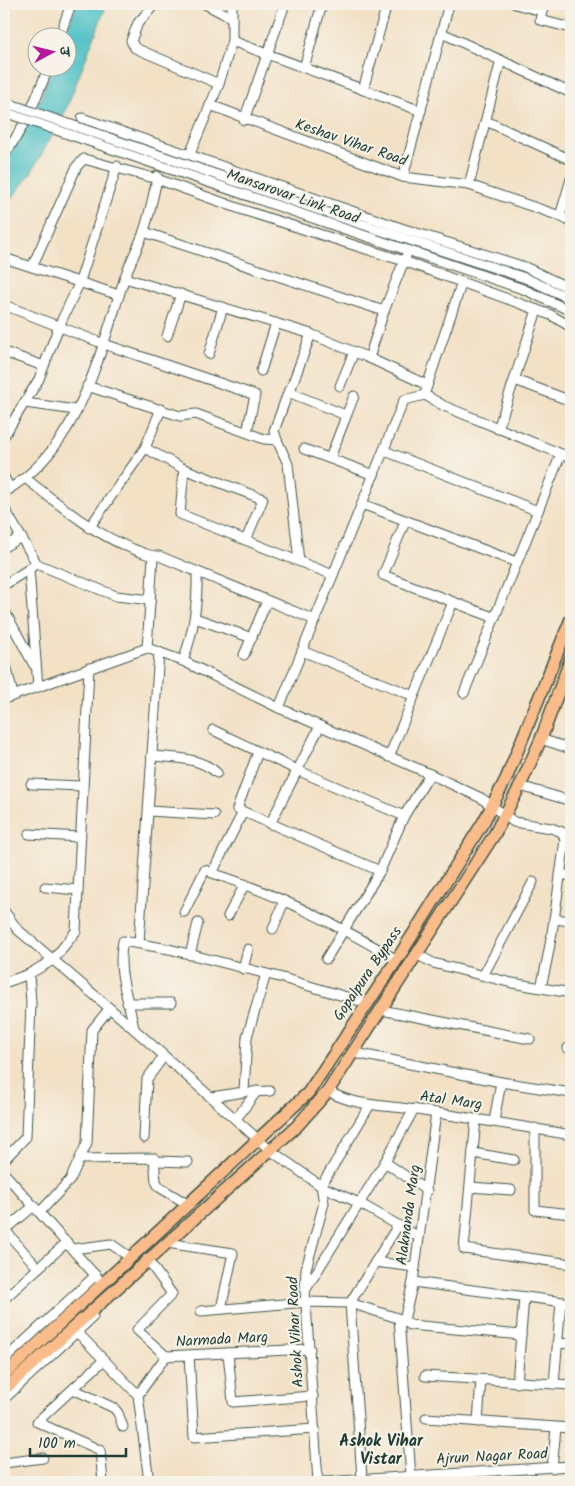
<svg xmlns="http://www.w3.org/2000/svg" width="575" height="1486" font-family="Kalam,'Playpen Sans Deva',sans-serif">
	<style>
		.water { fill: #55c3c8; stroke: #3a807e }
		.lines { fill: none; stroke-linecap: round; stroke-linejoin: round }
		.minor-casing { stroke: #3f564a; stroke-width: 11 }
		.major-casing { stroke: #3f564a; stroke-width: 14 }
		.minor { stroke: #fff; stroke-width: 9 }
		.major { stroke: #f9bc8a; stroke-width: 11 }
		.minor-bridge-casing { stroke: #3f564a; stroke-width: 11; stroke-linecap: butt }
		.minor-bridge { stroke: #fff; stroke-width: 9 }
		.labels { text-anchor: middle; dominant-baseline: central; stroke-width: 4; stroke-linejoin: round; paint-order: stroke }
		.street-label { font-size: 15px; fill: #1f3d34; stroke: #f7f3e8 }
		.neighbourhood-label { font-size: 16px; font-weight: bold; fill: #1f3d34; stroke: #f7f3e8 }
	</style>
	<rect width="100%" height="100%" fill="#f7f3e8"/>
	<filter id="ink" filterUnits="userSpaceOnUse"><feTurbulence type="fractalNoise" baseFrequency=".02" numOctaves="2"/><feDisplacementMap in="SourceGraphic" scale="10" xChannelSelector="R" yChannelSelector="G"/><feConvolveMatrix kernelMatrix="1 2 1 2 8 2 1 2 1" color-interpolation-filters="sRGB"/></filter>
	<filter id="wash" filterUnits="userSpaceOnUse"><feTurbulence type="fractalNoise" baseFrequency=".0096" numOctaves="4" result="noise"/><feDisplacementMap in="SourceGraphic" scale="20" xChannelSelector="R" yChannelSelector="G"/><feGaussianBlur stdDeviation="1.12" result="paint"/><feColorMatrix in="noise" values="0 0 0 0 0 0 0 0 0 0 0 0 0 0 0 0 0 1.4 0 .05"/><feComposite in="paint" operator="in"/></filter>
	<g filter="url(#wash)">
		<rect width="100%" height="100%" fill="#f3e1c6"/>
		<!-- water -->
		<path class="water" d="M 77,4 L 107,4 L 65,112 L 31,173 L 4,209 L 4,165 L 39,102 L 52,68 L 68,68 L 68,38 L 64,37 Z"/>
	</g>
	<g filter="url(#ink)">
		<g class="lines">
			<defs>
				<g id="minor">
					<path d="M 155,4 L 138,23 L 131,41 L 135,48 L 219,84"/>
					<path d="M 205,4 L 232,18"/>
					<path d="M 232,4 L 232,41"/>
					<path d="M 515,4 L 542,11"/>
					<path d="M 544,4 L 540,20 L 571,28"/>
					<path d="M 442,33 L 571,93"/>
					<path d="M 59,38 L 71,4"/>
					<path d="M 304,68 L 322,4"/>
					<path d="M 363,90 L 387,4"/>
					<path d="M 210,105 L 403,177 L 469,185 L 560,216 L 571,222"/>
					<path d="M 82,118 L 401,228 L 525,267 L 571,289"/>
					<path d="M 244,120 L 285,4"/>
					<path d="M 486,121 L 571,160"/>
					<path d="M 190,154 L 219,84 L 232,41 L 421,111"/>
					<path d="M 4,155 C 24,129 37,98 48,68"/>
					<path d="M 403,177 L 449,4"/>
					<path d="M 469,185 L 501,60"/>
					<path d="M 560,216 L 571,179"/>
					<path d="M 340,217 L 525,278 L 571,299"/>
					<path d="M 336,226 L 523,289 L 571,311"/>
					<path d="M 144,232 L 384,311"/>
					<path d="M 4,258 L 119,295"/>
					<path d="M 32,267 L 77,166 L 84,159 L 157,179 L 157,176"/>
					<path d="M 125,278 L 308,333 L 369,358 L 427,385"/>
					<path d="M 4,305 L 104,344 L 255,395 L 247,432"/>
					<path d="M 311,334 L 291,388 L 293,394 L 343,414 L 345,419 L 330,458"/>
					<path d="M 167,336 L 181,294"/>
					<path d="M 4,352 L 44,366"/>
					<path d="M 209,354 L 223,307"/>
					<path d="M 369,358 L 384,311 L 406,256"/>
					<path d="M 261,371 L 276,323"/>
					<path d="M 515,380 L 571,401"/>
					<path d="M 87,386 L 180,416 L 196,414 L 264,439 L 277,440 L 288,464 L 299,561"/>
					<path d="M 340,386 L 354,352"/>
					<path d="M 426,389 L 462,282"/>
					<path d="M 25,403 L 76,410"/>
					<path d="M 345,419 L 354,396"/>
					<path d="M 498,429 L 537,310"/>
					<path d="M 4,436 L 39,379 L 59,326 L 79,284 L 117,166"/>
					<path d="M 277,440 L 274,431 L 289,390"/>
					<path d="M 145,448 L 184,469 L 263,499 L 246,540"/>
					<path d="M 304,449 L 374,475"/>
					<path d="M 385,451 L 538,511"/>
					<path d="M 184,469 L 180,514 L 333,575"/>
					<path d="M 4,477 L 10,489"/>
					<path d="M 25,478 C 60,505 92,533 133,549 C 142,552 150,557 159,556 L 315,620"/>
					<path d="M 4,492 C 79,450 99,355 124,280 C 129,264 137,250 143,234 C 149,217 153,197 157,179 L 246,211 L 404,261 L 551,315 L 571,327"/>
					<path d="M 362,504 L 516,562"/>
					<path d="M 4,508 L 37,564 L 116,596 L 151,600"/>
					<path d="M 405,522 L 383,575 L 495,618"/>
					<path d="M 89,528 L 145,448 L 161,409"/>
					<path d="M 4,547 L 21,537"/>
					<path d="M 29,569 L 38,687"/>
					<path d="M 4,585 L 32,567"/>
					<path d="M 4,610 L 34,665"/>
					<path d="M 195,618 L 252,638"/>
					<path d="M 147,648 L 153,557"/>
					<path d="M 302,651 L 414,696"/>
					<path d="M 244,655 L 267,601"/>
					<path d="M 4,656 L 13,695"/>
					<path d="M 183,661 C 194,631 198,604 197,572"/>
					<path d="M 464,693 L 561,454"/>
					<path d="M 4,699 L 147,648 L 183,661 L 279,708 L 430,774 L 481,798 L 514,822 L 551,828 L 562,832 L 565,840 C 558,889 553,939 541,987"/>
					<path d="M 279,708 L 404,400 L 425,395 L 444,406 L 571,458"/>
					<path d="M 213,730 L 297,770 L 404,816"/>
					<path d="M 541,739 L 571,749"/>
					<path d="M 258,752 L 237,809 L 380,871 L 404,816 L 430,774"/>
					<path d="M 152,756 C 175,758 200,757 217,773"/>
					<path d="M 389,757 L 453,602"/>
					<path d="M 31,784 L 82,786"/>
					<path d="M 520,786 L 571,801"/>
					<path d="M 149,811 L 214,815"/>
					<path d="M 243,812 L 212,873 C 278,894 338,925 397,960"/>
					<path d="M 270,824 L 320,726"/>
					<path d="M 29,834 L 79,837"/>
					<path d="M 560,874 L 571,876"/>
					<path d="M 45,887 L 78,890"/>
					<path d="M 4,911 L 17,929 L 134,1029 L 270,1150 L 321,1186 L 324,1203 L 306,1269 L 305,1289 L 318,1482"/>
					<path d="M 184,912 L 205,870"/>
					<path d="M 228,916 L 245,884"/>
					<path d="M 554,919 L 571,921"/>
					<path d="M 273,929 L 284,901"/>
					<path d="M 139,943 L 159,652"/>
					<path d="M 416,954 L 433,963 L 512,983 L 571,993"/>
					<path d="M 190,955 L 198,923"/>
					<path d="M 326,959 L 380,871"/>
					<path d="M 243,969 L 248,949"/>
					<path d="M 484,974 L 533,882"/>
					<path d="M 4,983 L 29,974 L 53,960 L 76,931 L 89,668"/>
					<path d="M 127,1003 L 171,1003"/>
					<path d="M 381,1010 L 530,1039"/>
					<path d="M 134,1029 C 129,999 116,972 123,941 L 169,949 L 279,977 L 367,1003"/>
					<path d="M 568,1048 L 571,1048"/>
					<path d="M 355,1053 L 501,1082 L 571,1093"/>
					<path d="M 328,1091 C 355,1107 387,1105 417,1110 C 469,1118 520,1126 571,1135"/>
					<path d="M 252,1092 L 270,1091"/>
					<path d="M 211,1097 L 244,1092 L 247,1037 L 266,974"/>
					<path d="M 370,1105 L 321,1186 L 359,1203 L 419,1237"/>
					<path d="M 236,1119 L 257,1091"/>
					<path d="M 476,1119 L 464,1249 L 571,1264"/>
					<path d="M 494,1121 L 501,1082"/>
					<path d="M 535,1128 L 535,1210 L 571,1214"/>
					<path d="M 144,1138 L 147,1079 L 164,1056"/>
					<path d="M 473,1153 L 514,1160"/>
					<path d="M 80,1159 L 154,1158 L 156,1181 L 159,1187 L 189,1205"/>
					<path d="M 4,1160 L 26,1137 L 31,1002 L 29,974"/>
					<path d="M 155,1161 L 188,1162"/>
					<path d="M 385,1162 L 427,1191"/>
					<path d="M 4,1173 L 103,1284"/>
					<path d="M 470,1187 L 511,1190"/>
					<path d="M 40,1212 L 70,1180 L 87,1143 L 92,1030 L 109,1009"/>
					<path d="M 4,1229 L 38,1268"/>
					<path d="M 5,1230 L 34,1206"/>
					<path d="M 167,1243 L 233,1253 L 221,1309"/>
					<path d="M 73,1249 L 111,1244 L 131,1258"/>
					<path d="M 147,1259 L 172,1294 L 137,1330 L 166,1356"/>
					<path d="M 375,1262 L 415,1267"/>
					<path d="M 413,1282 L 571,1303"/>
					<path d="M 306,1289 L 385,1162 L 414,1109"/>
					<path d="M 4,1299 L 67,1242"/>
					<path d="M 201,1311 L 306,1302 L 350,1303 L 404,1320 L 410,1325 L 521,1335"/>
					<path d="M 399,1319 L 411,1476"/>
					<path d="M 404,1320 L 413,1282 L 436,1113"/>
					<path d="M 77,1332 L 138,1395 L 149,1482"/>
					<path d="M 557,1343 L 571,1344"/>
					<path d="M 228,1353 L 233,1402 L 313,1396"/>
					<path d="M 189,1355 L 194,1437 L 315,1429"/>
					<path d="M 166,1356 L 310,1349"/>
					<path d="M 4,1360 L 96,1275"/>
					<path d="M 425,1376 L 571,1385"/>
					<path d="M 517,1383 L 524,1297"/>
					<path d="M 554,1384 L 561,1302"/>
					<path d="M 73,1389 L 114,1408 L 118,1413 L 123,1427"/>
					<path d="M 138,1395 L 166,1356"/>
					<path d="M 4,1399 L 93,1317"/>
					<path d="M 426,1418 L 571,1428"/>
					<path d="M 478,1422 L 481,1380"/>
					<path d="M 4,1463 L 43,1458"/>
					<path d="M 552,1468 L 556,1428"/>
					<path d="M 362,1478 L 350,1303 L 397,1227"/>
					<path d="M 103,1482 L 100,1450 L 37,1422 L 104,1360"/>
					<path d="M 324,1482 L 571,1466"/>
				</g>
				<g id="major">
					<path d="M 4,1375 L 308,1093 L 400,955 L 484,821 L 506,779 L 571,619"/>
					<path d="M 4,1390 L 297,1126 L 328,1091 L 494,835 L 520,786 L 541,739 L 571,658"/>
				</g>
			</defs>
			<!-- minor casing -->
			<use href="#minor" class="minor-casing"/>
			<!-- major casing -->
			<use href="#major" class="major-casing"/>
			<!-- minor -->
			<use href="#minor" class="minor"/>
			<!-- major -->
			<use href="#major" class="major"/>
			<defs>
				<g id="minor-bridge">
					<path d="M 4,102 L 340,217"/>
					<path d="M 4,112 L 336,226"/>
				</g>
			</defs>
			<!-- minor-bridge casing -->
			<use href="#minor-bridge" class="minor-bridge-casing"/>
			<!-- minor-bridge -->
			<use href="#minor-bridge" class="minor-bridge"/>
		</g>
	</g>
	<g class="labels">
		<!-- street labels -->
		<g class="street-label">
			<text transform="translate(351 143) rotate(19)">Keshav Vihar Road</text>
			<text transform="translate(293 197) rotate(19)">Mansarovar Link Road</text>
			<text transform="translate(368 974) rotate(-56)">Gopalpura Bypass</text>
			<text transform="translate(451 1101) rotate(8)">Atal Marg</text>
			<text transform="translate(409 1215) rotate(-82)">Alaknanda Marg</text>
			<text transform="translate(296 1332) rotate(-93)">Ashok Vihar Road</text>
			<text transform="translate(222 1340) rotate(-3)">Narmada Marg</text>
			<text transform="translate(492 1457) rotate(-3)">Ajrun Nagar Road</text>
		</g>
		<!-- neighbourhood labels -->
		<g class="neighbourhood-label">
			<text x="381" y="1441">Ashok Vihar<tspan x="381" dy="18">Vistar</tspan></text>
		</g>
	</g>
	<!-- margin -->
	<rect width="575" height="1486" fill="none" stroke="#f7f3e8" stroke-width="20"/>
	<!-- north arrow -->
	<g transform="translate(52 52) rotate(83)"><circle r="24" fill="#f7f3e8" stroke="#a1aaa0"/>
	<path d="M0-4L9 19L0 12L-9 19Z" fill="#b5179e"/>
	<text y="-8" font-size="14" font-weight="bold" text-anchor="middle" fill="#1f3d34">उ</text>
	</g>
	<!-- scale -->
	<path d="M30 1448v8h96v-8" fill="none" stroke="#1f3d34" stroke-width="2.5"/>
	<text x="38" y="1448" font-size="15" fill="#1f3d34" stroke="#f7f3e8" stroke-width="4" paint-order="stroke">100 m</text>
</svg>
